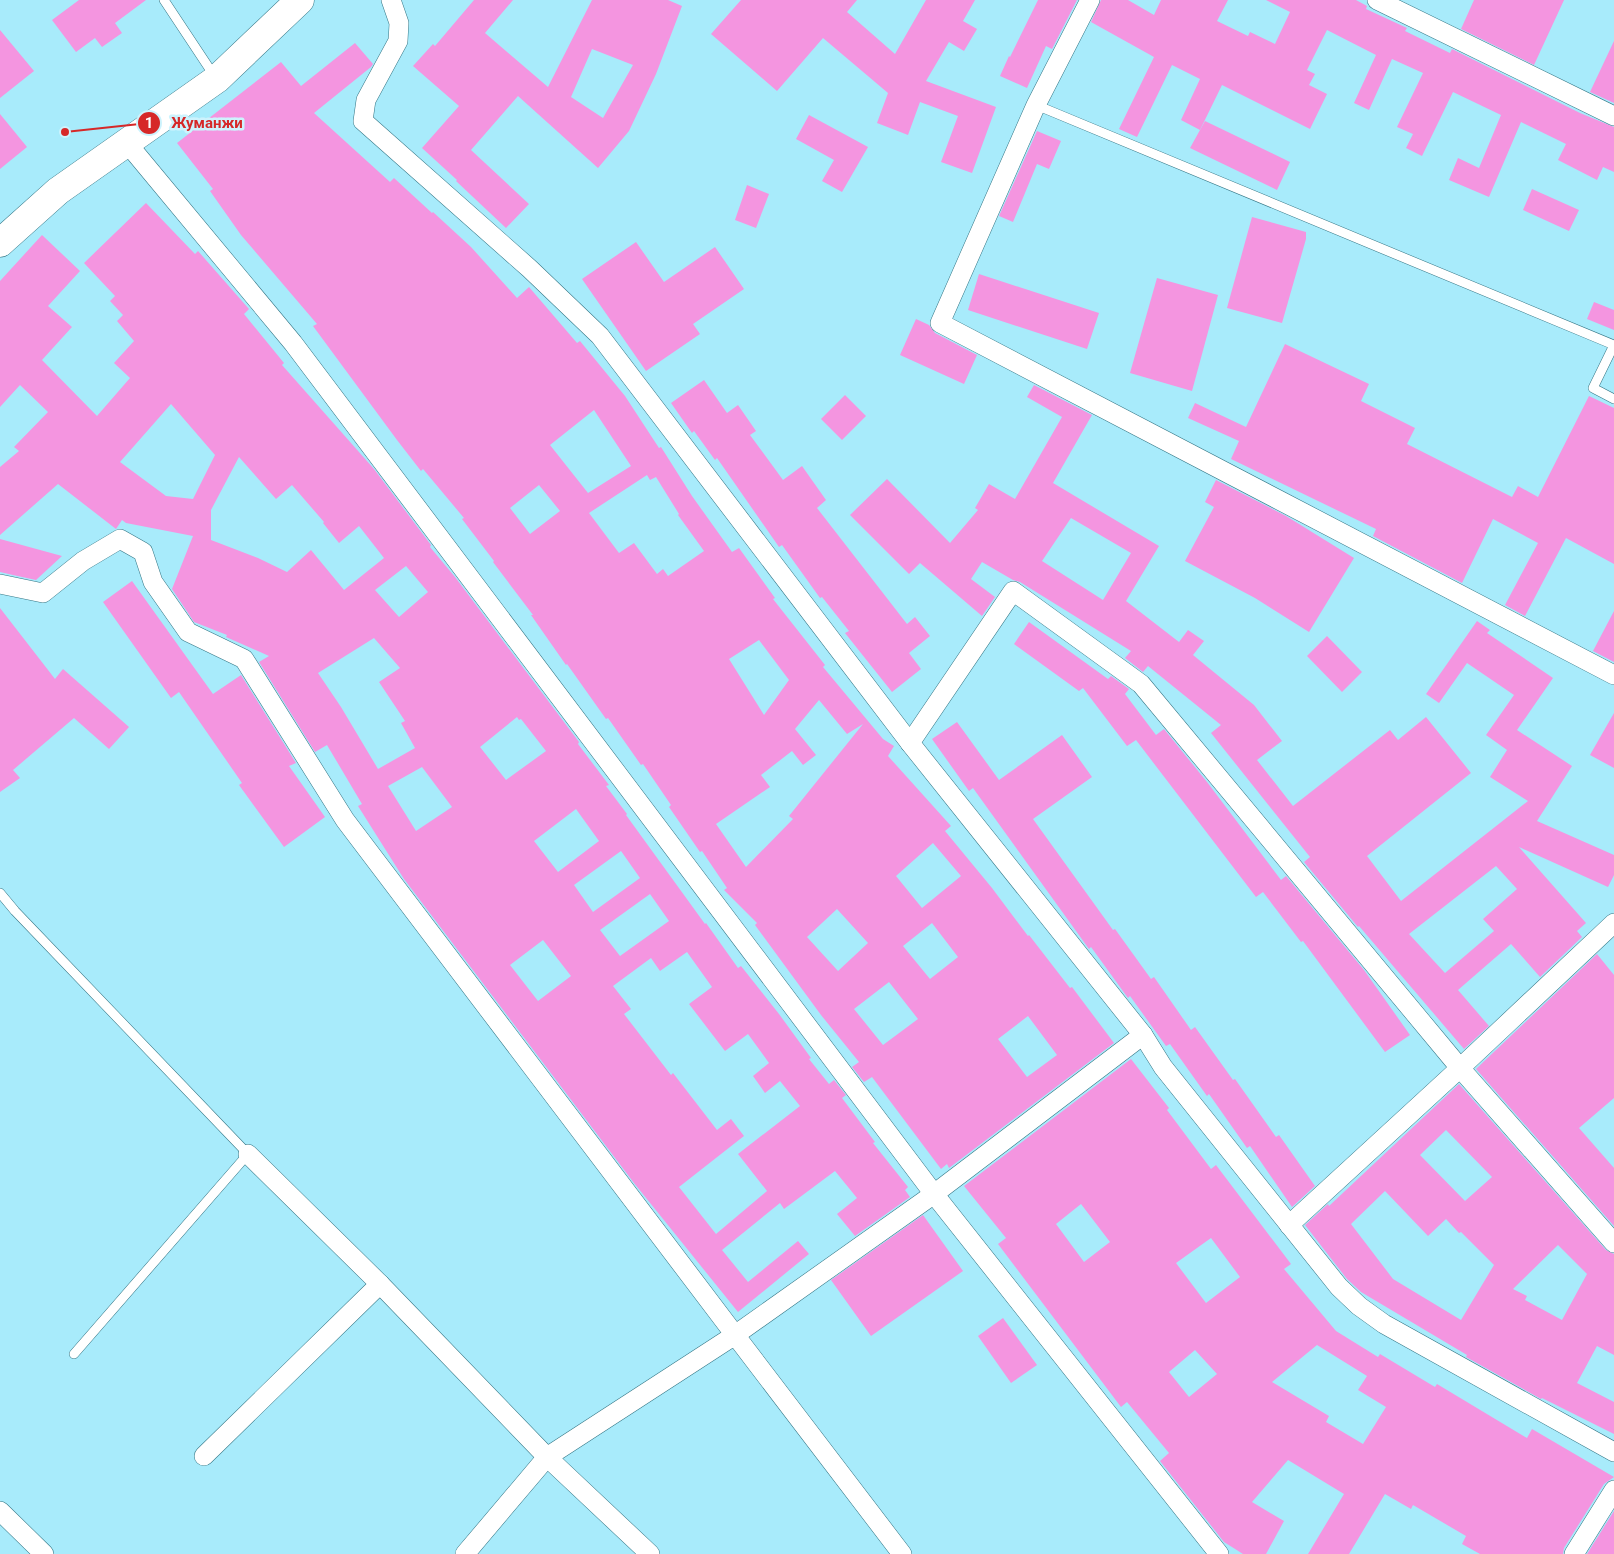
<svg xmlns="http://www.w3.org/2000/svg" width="1614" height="1554" font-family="Roboto,sans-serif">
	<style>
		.building { fill: #f495e0; fill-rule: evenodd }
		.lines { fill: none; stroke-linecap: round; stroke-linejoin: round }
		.service-casing { stroke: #347685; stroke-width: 10 }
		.minor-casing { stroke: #347685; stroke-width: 20 }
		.primary-casing { stroke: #347685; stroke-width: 29 }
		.service { stroke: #fff; stroke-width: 9 }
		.minor { stroke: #fff; stroke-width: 19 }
		.primary { stroke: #fff; stroke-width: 28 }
		.leader { fill: none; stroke: #d62828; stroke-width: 2 }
		.callout-dot { fill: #d62828; stroke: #cdf3fd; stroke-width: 2 }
		.mark-label { font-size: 15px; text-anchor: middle; font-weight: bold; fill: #fff }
		.callout-label { font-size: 15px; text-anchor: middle; font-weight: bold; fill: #d62828; stroke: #cdf3fd; stroke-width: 5; stroke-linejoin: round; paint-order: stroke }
	</style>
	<rect width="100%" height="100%" fill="#a8ebfb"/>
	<!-- building -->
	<g class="building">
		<path d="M 79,0 L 146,0 L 115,23 L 122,33 L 102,47 L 95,38 L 76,52 L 52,20 Z"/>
		<path d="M 474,0 L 513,0 L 485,33 L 548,87 L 592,0 L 668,0 L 682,6 L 656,74 L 629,131 L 598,168 L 518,96 L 471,150 L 529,204 L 506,228 L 456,181 L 457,180 L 422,148 L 459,106 L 413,66 L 433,44 L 435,46 ZM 592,49 L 633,65 L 603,118 L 571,97 Z"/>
		<path d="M 741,0 L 857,0 L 847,12 L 895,54 L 926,0 L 975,0 L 963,21 L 977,29 L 964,51 L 949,42 L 926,81 L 996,107 L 972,173 L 941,162 L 958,116 L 920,102 L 908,135 L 877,123 L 888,93 L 823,38 L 777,91 L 711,34 Z"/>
		<path d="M 1038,0 L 1077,0 L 1052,49 L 1046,46 L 1027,88 L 1000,76 L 1009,56 L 1010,57 Z"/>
		<path d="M 1101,0 L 1128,0 L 1154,15 L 1161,0 L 1228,0 L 1217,21 L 1248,36 L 1250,32 L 1275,44 L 1290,12 L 1266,0 L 1356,0 L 1367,6 L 1366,9 L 1407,28 L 1405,31 L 1450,53 L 1452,49 L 1580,113 L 1614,127 L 1614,172 L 1603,167 L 1597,180 L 1558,160 L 1566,144 L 1521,122 L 1489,197 L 1449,180 L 1458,158 L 1479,168 L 1501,115 L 1453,92 L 1422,156 L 1406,148 L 1413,134 L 1397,127 L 1423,73 L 1392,59 L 1369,110 L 1354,103 L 1376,55 L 1327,30 L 1307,70 L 1315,74 L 1309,85 L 1327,94 L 1310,129 L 1222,85 L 1200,130 L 1181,120 L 1200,79 L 1172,65 L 1137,137 L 1119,129 L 1154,57 L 1091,22 Z"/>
		<path d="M 1474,0 L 1564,0 L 1534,65 L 1461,29 Z"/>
		<path d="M 0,30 L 34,71 L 0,98 Z"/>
		<path d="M 1614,41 L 1614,103 L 1590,92 Z"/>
		<path d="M 355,43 L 373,64 L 371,67 L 314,113 L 390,182 L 394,178 L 432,213 L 433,212 L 471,247 L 517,298 L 529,287 L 577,343 L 580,341 L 625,396 L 659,448 L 661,447 L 692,496 L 732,552 L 739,548 L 775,598 L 773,599 L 825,665 L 823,667 L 883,739 L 894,746 L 888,756 L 951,826 L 945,831 L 992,888 L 1028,936 L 1029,935 L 1070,988 L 1072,987 L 1114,1043 L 949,1168 L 947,1164 L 941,1169 L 872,1077 L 864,1082 L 852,1067 L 859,1062 L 821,1015 L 755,925 L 757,923 L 724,890 L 727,888 L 702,851 L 700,852 L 669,807 L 671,805 L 643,764 L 641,765 L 608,718 L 606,719 L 567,664 L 566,665 L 531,615 L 533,615 L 493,562 L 494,561 L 462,519 L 464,518 L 423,469 L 421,471 L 397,440 L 313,326 L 317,324 L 241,235 L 210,191 L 213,189 L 177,143 L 281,62 L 301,86 ZM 594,410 L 631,466 L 588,493 L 550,445 ZM 647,475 L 650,480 L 656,477 L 679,514 L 678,515 L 704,551 L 668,576 L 663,569 L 657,574 L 634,543 L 619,553 L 589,513 ZM 539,485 L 560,511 L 530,534 L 510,508 ZM 759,640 L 789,680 L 764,715 L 729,659 ZM 819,700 L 847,734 L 863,724 L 789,816 L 793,819 L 746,867 L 716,824 L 770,787 L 761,775 L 792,751 L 803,765 L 816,755 L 795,729 ZM 933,843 L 961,876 L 922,908 L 896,876 ZM 837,909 L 868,943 L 838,971 L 807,937 ZM 932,923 L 958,957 L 930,979 L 903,946 ZM 889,982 L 918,1019 L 883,1045 L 854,1009 ZM 1028,1016 L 1057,1055 L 1027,1077 L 998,1039 Z"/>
		<path d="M 0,114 L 27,147 L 0,169 Z"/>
		<path d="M 809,115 L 868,147 L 842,192 L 822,181 L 834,160 L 796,139 Z"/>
		<path d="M 1205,121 L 1290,162 L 1277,190 L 1190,148 Z"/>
		<path d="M 1037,131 L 1061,141 L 1049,169 L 1037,164 L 1013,222 L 999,216 Z"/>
		<path d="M 747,185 L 769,194 L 756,228 L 735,220 Z"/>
		<path d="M 1532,189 L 1579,210 L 1569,231 L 1523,210 Z"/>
		<path d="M 146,203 L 195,254 L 198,251 L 249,309 L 244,314 L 284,363 L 282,365 L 374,469 L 431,545 L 430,547 L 455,577 L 579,742 L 578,744 L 609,785 L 606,786 L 627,814 L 626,815 L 705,924 L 706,923 L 738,968 L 741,966 L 779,1014 L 811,1058 L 809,1059 L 829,1084 L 834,1080 L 846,1095 L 842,1098 L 875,1142 L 873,1143 L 908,1187 L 905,1190 L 910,1197 L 855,1236 L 837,1214 L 857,1198 L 835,1171 L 784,1209 L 780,1203 L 722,1250 L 748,1282 L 798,1241 L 809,1254 L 738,1312 L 634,1183 L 404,879 L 358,806 L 362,804 L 327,745 L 315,752 L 259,662 L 269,656 L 226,637 L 227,635 L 194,622 L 172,589 L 193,536 L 126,523 L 122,520 L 116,529 L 58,484 L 0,535 L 0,467 L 19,451 L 14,447 L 48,412 L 20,385 L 0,407 L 0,281 L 42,235 L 80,271 L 48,306 L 72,327 L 42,360 L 97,416 L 130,378 L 114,363 L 134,341 L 117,321 L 123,315 L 110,301 L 115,296 L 84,263 ZM 171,404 L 215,455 L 193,499 L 166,496 L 120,462 ZM 239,457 L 276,499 L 292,485 L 324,522 L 323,523 L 339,543 L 359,526 L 384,558 L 344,590 L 311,550 L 287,572 L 258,558 L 211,540 L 211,510 ZM 406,566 L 428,592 L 399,617 L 375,590 ZM 374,638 L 400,668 L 379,682 L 405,721 L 401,723 L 415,748 L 378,769 L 341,707 L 318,673 ZM 517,717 L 519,720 L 521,719 L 546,751 L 506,780 L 480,747 ZM 422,767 L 452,807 L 416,831 L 388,786 ZM 576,809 L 599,841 L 558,872 L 534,841 ZM 621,851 L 640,878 L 593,912 L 574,885 ZM 650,894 L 669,921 L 620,956 L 600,930 ZM 543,940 L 571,976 L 538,1001 L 510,965 ZM 687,952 L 712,987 L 689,1004 L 725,1051 L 748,1034 L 769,1063 L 753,1076 L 765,1093 L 780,1081 L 800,1106 L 738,1154 L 767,1191 L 716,1234 L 679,1187 L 744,1136 L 731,1119 L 717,1130 L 673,1073 L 671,1075 L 624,1014 L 631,1009 L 613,986 L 651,958 L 660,971 Z"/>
		<path d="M 1252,217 L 1306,232 L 1306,239 L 1282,323 L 1227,308 Z"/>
		<path d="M 636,242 L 664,282 L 715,247 L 744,289 L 693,324 L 700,334 L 646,371 L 582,279 Z"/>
		<path d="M 979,274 L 1099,313 L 1087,349 L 968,310 Z"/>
		<path d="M 1157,278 L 1218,295 L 1192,391 L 1130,373 Z"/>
		<path d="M 1594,302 L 1614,310 L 1614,330 L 1587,319 Z"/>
		<path d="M 916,319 L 929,325 L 935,333 L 977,355 L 964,384 L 900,355 Z"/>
		<path d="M 1285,344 L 1369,384 L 1361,401 L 1415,428 L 1407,444 L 1512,497 L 1518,486 L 1538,497 L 1589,396 L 1614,408 L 1614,564 L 1566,538 L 1525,616 L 1505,605 L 1538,543 L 1493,519 L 1462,583 L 1373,536 L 1376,529 L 1231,459 L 1239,441 L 1188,418 L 1195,403 L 1246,427 Z"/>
		<path d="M 704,380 L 727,413 L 738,405 L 756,431 L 750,435 L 783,480 L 802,466 L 826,500 L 817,508 L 907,624 L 915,617 L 930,636 L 909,653 L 921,669 L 892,692 L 845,633 L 849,631 L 822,597 L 820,598 L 782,545 L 779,547 L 717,458 L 715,460 L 694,431 L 692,433 L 671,403 Z"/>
		<path d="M 1034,385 L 1092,415 L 1053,483 L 1159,546 L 1126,601 L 1179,642 L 1188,630 L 1204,641 L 1193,655 L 1254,705 L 1282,741 L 1257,760 L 1293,806 L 1390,730 L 1398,740 L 1426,717 L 1471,773 L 1367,856 L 1401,901 L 1528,801 L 1490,777 L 1507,750 L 1486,735 L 1514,695 L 1467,663 L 1439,703 L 1426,694 L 1477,621 L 1490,630 L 1487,633 L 1553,678 L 1517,730 L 1572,766 L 1537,821 L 1614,855 L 1614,875 L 1608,887 L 1519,847 L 1586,923 L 1577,931 L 1582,937 L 1540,977 L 1511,944 L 1458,990 L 1489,1026 L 1464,1049 L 1359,926 L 1358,927 L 1304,862 L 1310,857 L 1211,733 L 1221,725 L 1148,666 L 1143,672 L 1125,658 L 1131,651 L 1020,582 L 1013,580 L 982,562 L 971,579 L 995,597 L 982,616 L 920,563 L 909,574 L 850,515 L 887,479 L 950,543 L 978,510 L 975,508 L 989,484 L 1015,499 L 1062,417 L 1027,397 ZM 1071,518 L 1131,553 L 1103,600 L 1042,561 ZM 1496,866 L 1517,889 L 1483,919 L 1494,931 L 1445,973 L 1409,934 Z"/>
		<path d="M 845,395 L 866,416 L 842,440 L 821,419 Z"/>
		<path d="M 1216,480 L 1286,516 L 1354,558 L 1309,632 L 1255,598 L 1185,561 L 1214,507 L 1205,502 Z"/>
		<path d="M 0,539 L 62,556 L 36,580 L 13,575 L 0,572 Z"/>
		<path d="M 132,581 L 213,694 L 241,675 L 296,763 L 289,766 L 325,817 L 284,847 L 239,785 L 242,783 L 179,692 L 171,698 L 103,602 Z"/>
		<path d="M 0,608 L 55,679 L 63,669 L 129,727 L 109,749 L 74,718 L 13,770 L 20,778 L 0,792 Z"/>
		<path d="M 1614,611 L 1614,662 L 1593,651 Z"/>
		<path d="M 1029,622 L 1108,679 L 1111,676 L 1129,689 L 1125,694 L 1156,735 L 1164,729 L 1207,782 L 1281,880 L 1286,876 L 1364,970 L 1410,1035 L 1385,1052 L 1303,941 L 1301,942 L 1263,892 L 1256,897 L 1136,740 L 1127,746 L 1083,688 L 1079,691 L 1014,644 Z"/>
		<path d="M 1327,636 L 1362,672 L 1342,692 L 1307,656 Z"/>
		<path d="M 1614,713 L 1614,768 L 1590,755 Z"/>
		<path d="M 957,722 L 999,780 L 1062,735 L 1092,777 L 1033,819 L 1113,930 L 1115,929 L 1151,979 L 1154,977 L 1191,1030 L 1195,1027 L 1233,1080 L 1235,1079 L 1276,1137 L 1279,1135 L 1315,1186 L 1292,1207 L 1250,1146 L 1247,1148 L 1209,1094 L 1207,1096 L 1170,1044 L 1166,1046 L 1130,996 L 1128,998 L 1091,947 L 1089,949 L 973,788 L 969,791 L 932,739 Z"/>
		<path d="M 1597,954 L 1614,975 L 1614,1098 L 1579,1128 L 1614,1168 L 1614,1226 L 1476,1069 Z"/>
		<path d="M 1131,1059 L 1169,1108 L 1167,1110 L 1211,1169 L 1216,1165 L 1291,1264 L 1284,1269 L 1336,1331 L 1378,1357 L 1380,1354 L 1435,1387 L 1437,1384 L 1527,1438 L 1532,1429 L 1614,1477 L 1604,1484 L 1564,1548 L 1563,1554 L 1480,1554 L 1462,1544 L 1466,1536 L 1413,1505 L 1411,1509 L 1385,1494 L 1349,1554 L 1308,1554 L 1344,1494 L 1288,1460 L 1252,1502 L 1284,1521 L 1266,1554 L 1243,1554 L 1224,1542 L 1160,1461 L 1169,1453 L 1127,1402 L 1121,1407 L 998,1244 L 1006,1238 L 964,1186 ZM 1081,1204 L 1110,1242 L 1084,1262 L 1056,1224 ZM 1211,1238 L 1240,1277 L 1206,1303 L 1176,1263 ZM 1317,1345 L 1367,1376 L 1358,1390 L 1386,1407 L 1363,1444 L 1326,1422 L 1329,1416 L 1272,1382 ZM 1195,1350 L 1217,1374 L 1189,1397 L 1169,1372 Z"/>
		<path d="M 1459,1084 L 1606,1250 L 1614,1254 L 1614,1355 L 1597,1346 L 1577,1383 L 1614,1402 L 1614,1434 L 1542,1398 L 1541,1399 L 1466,1357 L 1467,1355 L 1361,1292 L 1347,1279 L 1305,1225 L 1328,1204 L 1329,1206 ZM 1446,1130 L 1492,1177 L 1465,1201 L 1420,1155 ZM 1385,1191 L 1428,1236 L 1446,1219 L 1459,1233 L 1461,1232 L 1494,1265 L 1461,1320 L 1393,1279 L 1351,1224 ZM 1558,1245 L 1587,1274 L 1562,1320 L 1525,1300 L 1527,1296 L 1513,1289 Z"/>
		<path d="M 923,1215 L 963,1271 L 871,1336 L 831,1280 Z"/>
		<path d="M 1003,1318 L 1037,1365 L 1011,1383 L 978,1336 Z"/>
		<path d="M 1614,1511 L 1614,1554 L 1587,1554 Z"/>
	</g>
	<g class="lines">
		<defs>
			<g id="service">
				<path d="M 164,0 L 215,77"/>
				<path d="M 1036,105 L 1614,345 L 1593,388 L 1614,399"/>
				<path d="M 0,893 L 15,911 L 248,1154 L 74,1354"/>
			</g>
			<g id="minor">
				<path d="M 391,0 L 399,23 L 398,41 L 366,100 L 363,121 L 530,269 L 600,336 L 910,743 L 1143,1035 L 1163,1067 L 1339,1287 L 1359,1306 L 1384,1324 L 1614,1452"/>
				<path d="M 1090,0 L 1036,105 L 940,323 L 1614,675"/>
				<path d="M 1377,0 L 1614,116"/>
				<path d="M 127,143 L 293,343 L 934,1194 L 1219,1554"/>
				<path d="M 0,584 L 43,593 L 83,561 L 120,539 L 143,552 L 153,582 L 188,632 L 244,659 L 345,820 L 735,1335 L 934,1194 L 1143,1035"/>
				<path d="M 910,743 L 1013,591 L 1141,684 L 1460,1068 L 1614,1243"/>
				<path d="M 248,1154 L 380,1284 L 547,1457 L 650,1554"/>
				<path d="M 1289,1225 L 1460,1068 L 1614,923"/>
				<path d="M 204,1456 L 380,1284"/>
				<path d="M 0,1511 L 44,1554"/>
				<path d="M 465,1554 L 547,1457 L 735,1335 L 902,1554"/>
				<path d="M 1574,1554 L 1614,1490"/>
			</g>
			<path id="primary" d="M 0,243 L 58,191 L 217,79 L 300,0"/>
		</defs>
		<!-- service casing -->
		<use href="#service" class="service-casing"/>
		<!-- minor casing -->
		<use href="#minor" class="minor-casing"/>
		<!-- primary casing -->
		<use href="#primary" class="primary-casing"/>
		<!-- service -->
		<use href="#service" class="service"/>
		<!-- minor -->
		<use href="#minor" class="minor"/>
		<!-- primary -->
		<use href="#primary" class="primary"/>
	</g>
	<!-- callouts -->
	<path class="leader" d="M65 132L149 123"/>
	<g class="callout-dot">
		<circle cx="65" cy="132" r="5"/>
		<circle cx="149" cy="123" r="12"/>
	</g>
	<g class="mark-label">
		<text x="149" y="128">1</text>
	</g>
	<g class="callout-label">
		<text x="207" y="128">Жуманжи</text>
	</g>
</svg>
